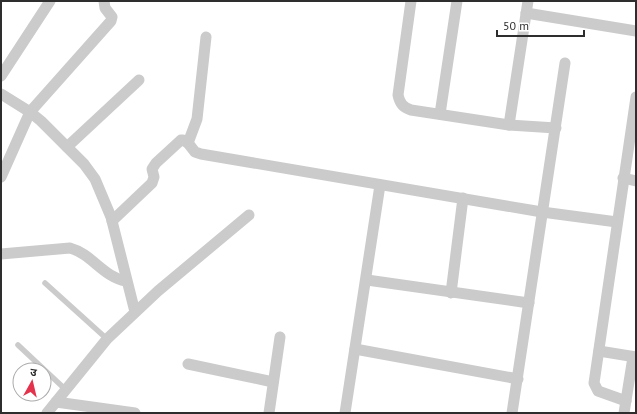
<svg xmlns="http://www.w3.org/2000/svg" width="637" height="414" font-family="'PT Sans','Noto Sans Devanagari',sans-serif">
	<style>
		.lines { fill: none; stroke-linecap: round; stroke-linejoin: round }
		.service { stroke: #cbcbcb; stroke-width: 5.5 }
		.minor { stroke: #cbcbcb; stroke-width: 11 }
	</style>
	<rect width="100%" height="100%" fill="#fff"/>
	<g class="lines">
		<!-- service -->
		<g class="service">
			<path d="M 45,283 L 107,339"/>
			<path d="M 18,345 L 66,390"/>
		</g>
		<!-- minor -->
		<g class="minor">
			<path d="M 411,1 L 398,95 C 400,104 403,107 411,110 L 509,125 L 556,128"/>
			<path d="M 526,13 L 636,31"/>
			<path d="M 206,37 L 197,119 L 188,143 L 195,152 L 201,154 L 542,212 L 617,222"/>
			<path d="M 1,76 L 50,1"/>
			<path d="M 1,94 L 30,112 L 41,121 L 84,164 L 95,179 L 111,217 L 135,312"/>
			<path d="M 440,114 L 457,1"/>
			<path d="M 509,125 L 528,1"/>
			<path d="M 67,147 L 139,80"/>
			<path d="M 1,177 L 30,112 L 111,21 L 112,17 L 105,8 L 104,1"/>
			<path d="M 623,178 L 636,181"/>
			<path d="M 112,221 L 152,183 L 154,177 L 152,169 L 156,163 L 181,140 L 183,140 L 188,143"/>
			<path d="M 1,254 L 70,248 C 92,254 103,277 126,281"/>
			<path d="M 367,280 L 529,303"/>
			<path d="M 451,293 L 463,198"/>
			<path d="M 355,349 L 518,379"/>
			<path d="M 599,351 L 636,357"/>
			<path d="M 188,364 L 273,382"/>
			<path d="M 626,401 L 598,391 L 594,383 L 636,97"/>
			<path d="M 56,402 L 135,413"/>
			<path d="M 47,413 L 107,339 L 158,291 L 249,215"/>
			<path d="M 269,413 L 280,337"/>
			<path d="M 345,413 L 380,185"/>
			<path d="M 512,413 L 565,63"/>
			<path d="M 624,413 L 633,357"/>
		</g>
	</g>
	<!-- border -->
	<rect width="637" height="414" fill="none" stroke="#2e2e2e" stroke-width="4"/>
	<!-- north arrow -->
	<g transform="translate(32 382) rotate(8)"><circle r="19" fill="#ffffff" stroke="#ababab"/>
	<path d="M0-3L7 15L0 10L-7 15Z" fill="#e3334c"/>
	<text y="-6" font-size="11" font-weight="bold" text-anchor="middle" fill="#2e2e2e">उ</text>
	</g>
	<!-- scale -->
	<path d="M497 30v6h87v-6" fill="none" stroke="#2e2e2e" stroke-width="2"/>
	<text x="503" y="30" font-size="12" fill="#2e2e2e" stroke="#ffffff" stroke-width="3" paint-order="stroke">50 m</text>
</svg>
